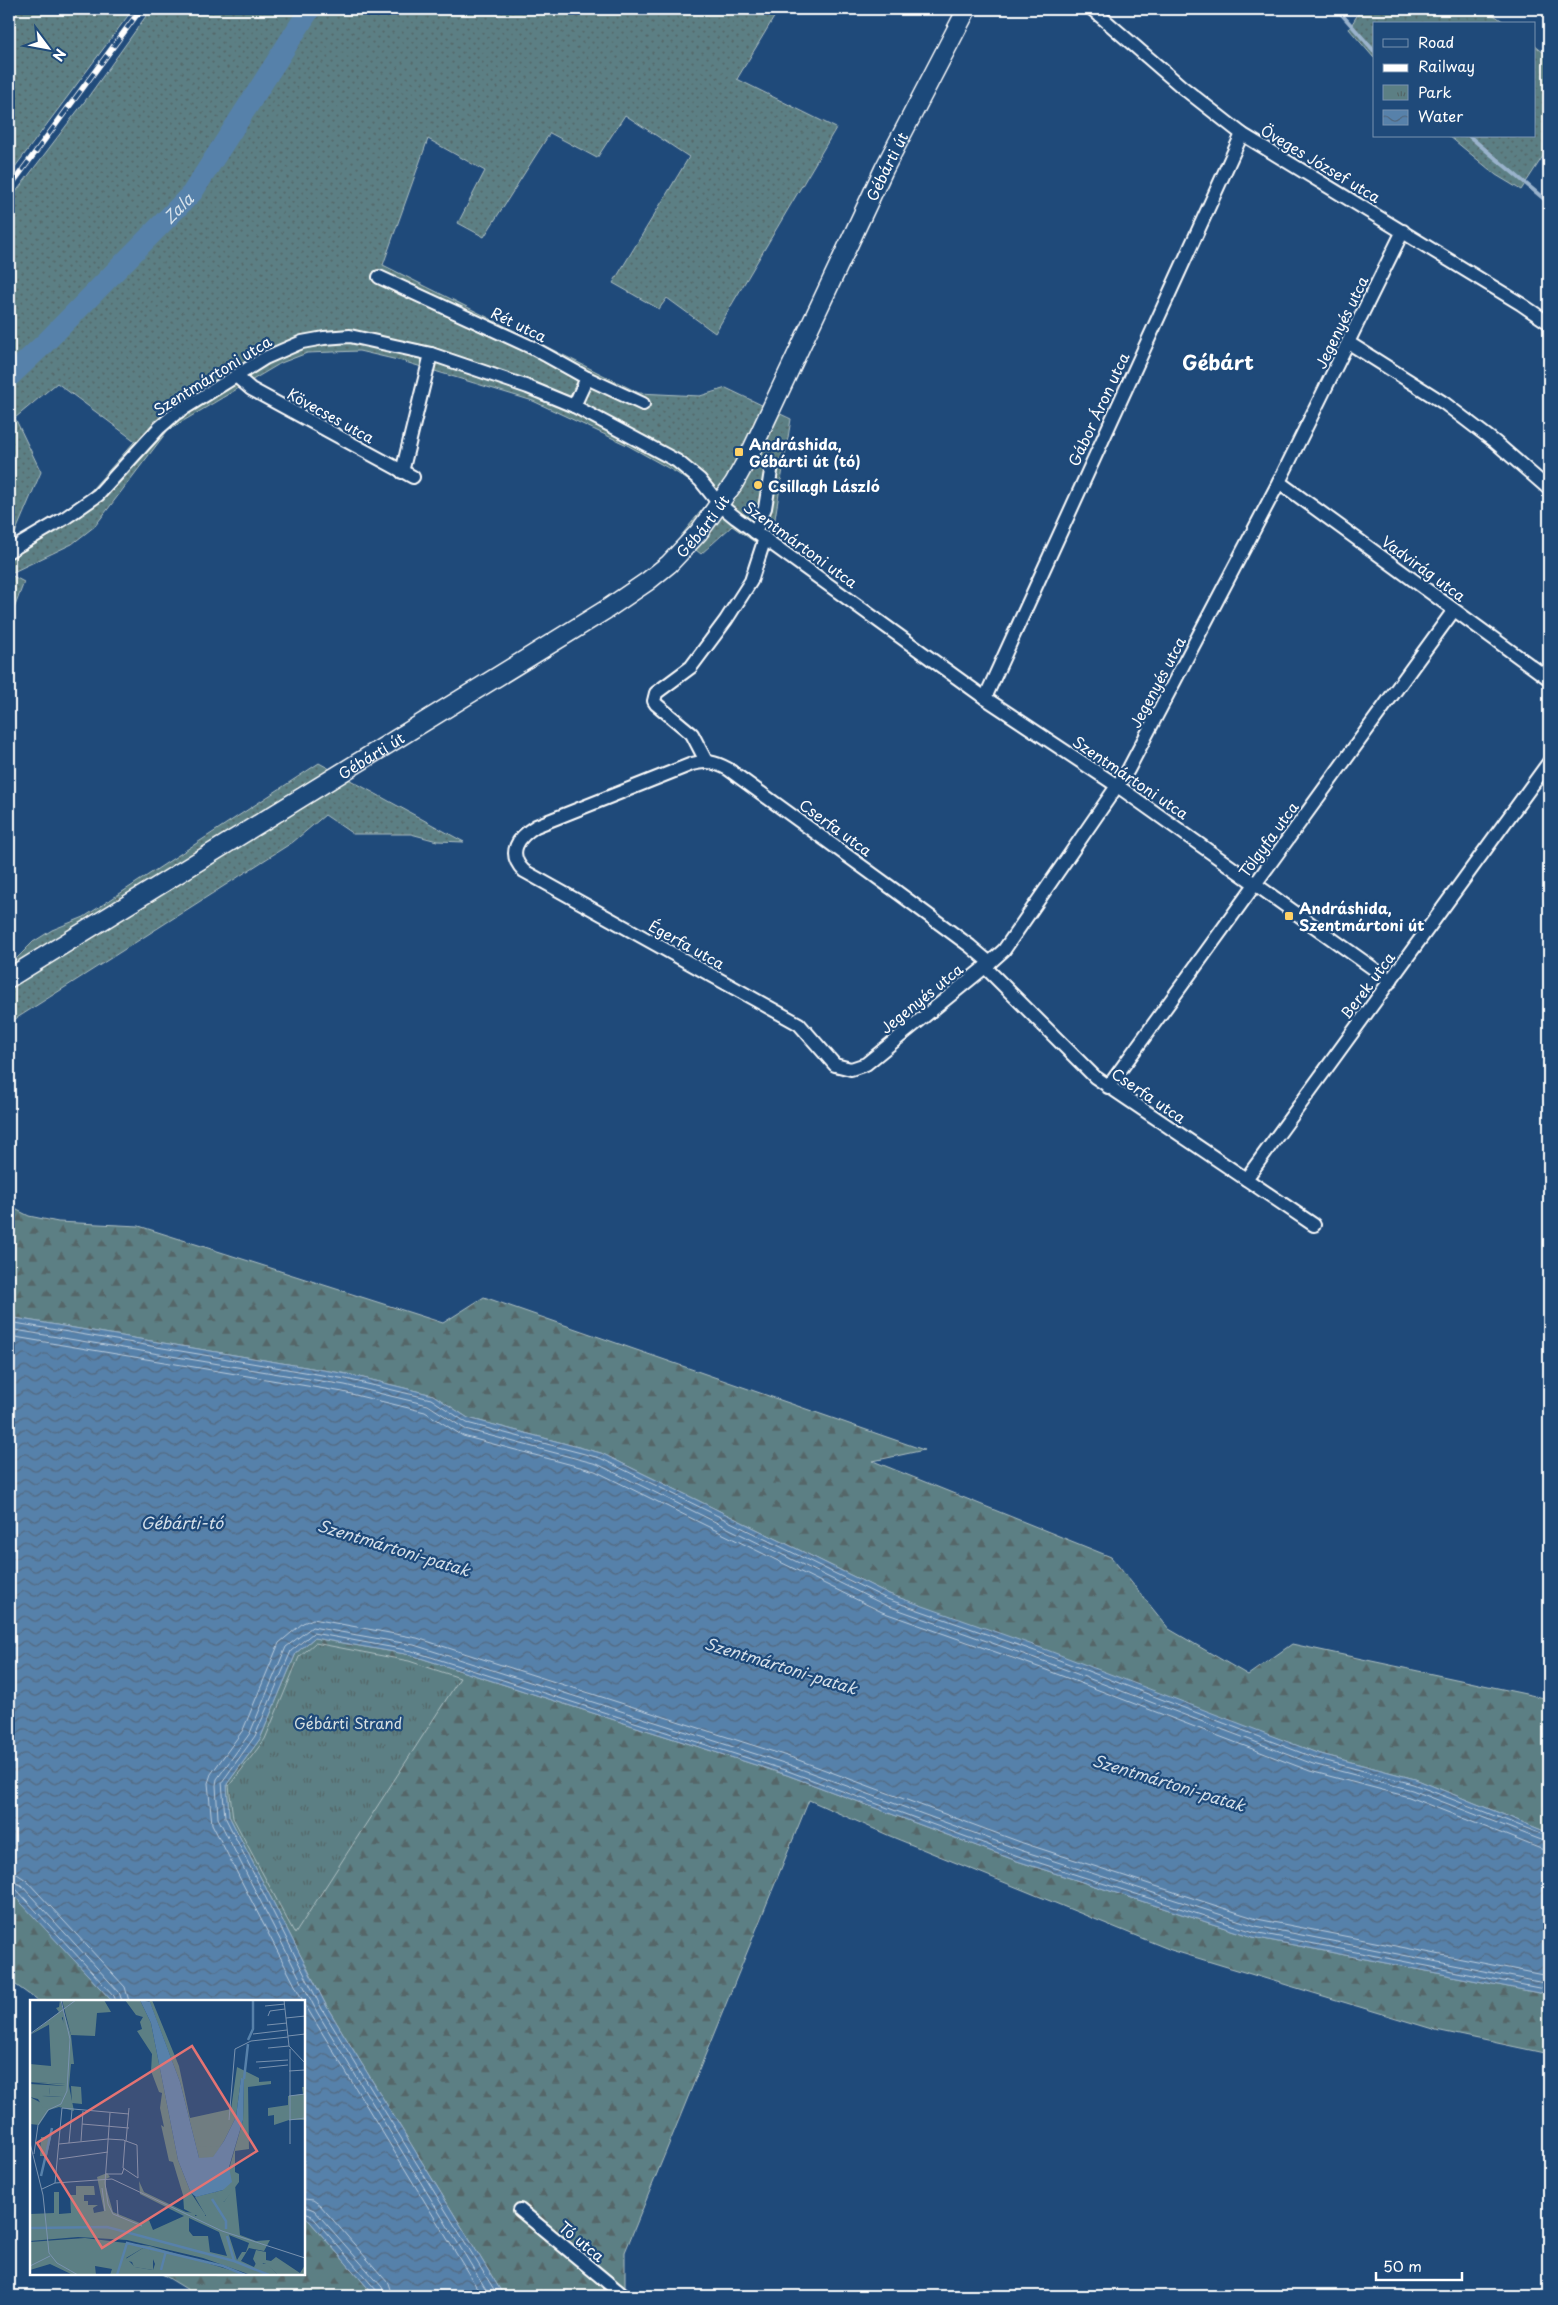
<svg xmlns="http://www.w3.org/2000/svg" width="1558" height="2305" font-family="'Playpen Sans',sans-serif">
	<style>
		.grass { fill: url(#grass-dots); stroke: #aebfc2; fill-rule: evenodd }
		.forest { fill: url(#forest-firs); stroke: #aebfc2 }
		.park { fill: url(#park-tufts); stroke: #aebfc2 }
		.water { fill: url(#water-waves); stroke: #9ab3cc }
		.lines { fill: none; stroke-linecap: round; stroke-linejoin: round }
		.shore { stroke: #bccddd; stroke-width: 1 }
		.stream { stroke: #9ab3cc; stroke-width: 4 }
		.river { stroke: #5781aa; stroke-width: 21 }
		.minor-casing { stroke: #fff; stroke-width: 16 }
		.secondary-casing { stroke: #fff; stroke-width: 21 }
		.minor { stroke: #1f4a7a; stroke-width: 12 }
		.secondary { stroke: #1f4a7a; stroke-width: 18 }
		.rail-casing { stroke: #fff; stroke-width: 5.5 }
		.rail { stroke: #1f4a7a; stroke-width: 4; stroke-dasharray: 11; stroke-linecap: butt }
		.poi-dot { fill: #ffd166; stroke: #1f4a7a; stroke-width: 2 }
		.labels { text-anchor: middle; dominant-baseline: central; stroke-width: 4.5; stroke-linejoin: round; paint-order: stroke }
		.street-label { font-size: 15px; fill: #fff; stroke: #1f4a7a }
		.poi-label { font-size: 15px; font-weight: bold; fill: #fff; stroke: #1f4a7a; text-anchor: start }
		.park-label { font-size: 15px; fill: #d6dfe0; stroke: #1f4a7a }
		.water-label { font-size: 16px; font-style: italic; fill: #d5e0ea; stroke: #1f4a7a }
		.district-label { font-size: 20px; font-weight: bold; fill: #fff; stroke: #1f4a7a }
		.inset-river { fill: none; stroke: #5781aa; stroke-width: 2.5 }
		.inset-road { fill: none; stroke: #7992af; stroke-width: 1 }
		.view { fill: #e47373; fill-opacity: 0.15; stroke: #e47373; stroke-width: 2.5 }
		.inset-edge { fill: none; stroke: #fff; stroke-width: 2.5 }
	</style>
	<defs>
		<pattern id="grass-dots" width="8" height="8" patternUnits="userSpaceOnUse" patternTransform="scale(1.25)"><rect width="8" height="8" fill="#5c7f84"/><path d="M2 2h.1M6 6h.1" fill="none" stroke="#546668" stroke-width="1.8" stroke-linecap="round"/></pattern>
		<pattern id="forest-firs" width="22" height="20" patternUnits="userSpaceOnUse" patternTransform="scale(1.25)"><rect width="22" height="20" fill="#5c7f84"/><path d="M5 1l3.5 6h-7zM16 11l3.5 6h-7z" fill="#546668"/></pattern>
		<pattern id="park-tufts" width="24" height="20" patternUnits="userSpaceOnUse" patternTransform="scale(1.25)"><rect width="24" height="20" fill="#5c7f84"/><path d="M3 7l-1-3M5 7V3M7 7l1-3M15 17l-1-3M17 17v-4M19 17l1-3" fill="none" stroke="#546668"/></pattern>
		<pattern id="water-waves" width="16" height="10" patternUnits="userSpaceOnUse" patternTransform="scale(1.25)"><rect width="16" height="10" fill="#5781aa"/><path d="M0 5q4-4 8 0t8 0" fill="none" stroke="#526980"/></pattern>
	</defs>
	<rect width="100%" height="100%" fill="#1f4a7a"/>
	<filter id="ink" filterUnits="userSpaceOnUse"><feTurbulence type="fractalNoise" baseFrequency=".02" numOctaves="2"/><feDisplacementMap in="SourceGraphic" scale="10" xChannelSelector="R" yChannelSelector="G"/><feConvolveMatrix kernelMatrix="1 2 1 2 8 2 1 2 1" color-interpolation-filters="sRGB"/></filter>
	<g filter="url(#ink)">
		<!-- grass -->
		<g class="grass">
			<path d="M 9,9 L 133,9 L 9,175 Z"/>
			<path d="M 151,9 L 779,9 L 737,79 L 836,128 L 715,333 L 667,298 L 659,309 L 613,283 L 689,157 L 625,115 L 597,158 L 550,133 L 484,237 L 458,223 L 485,171 L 428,139 L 383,265 L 639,393 L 700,396 L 726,388 L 791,419 L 773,531 L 766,550 L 732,526 L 701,554 L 680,537 L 709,501 L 701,489 L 677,473 L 627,445 L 533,401 L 402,361 L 359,351 L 307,353 L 281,363 L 168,430 L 95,526 L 72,544 L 9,574 L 9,493 L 13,478 L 13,455 L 9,445 L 9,201 L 88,97 ZM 57,383 L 135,441 L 77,506 L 10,545 L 41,472 L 15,418 Z"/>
			<path d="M 1361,9 L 1485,9 L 1507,24 L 1374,24 L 1374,58 L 1349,29 Z"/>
			<path d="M 1534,45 L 1549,57 L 1549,147 L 1521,190 L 1496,175 L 1449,136 L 1534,136 Z"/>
			<path d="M 9,574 L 24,582 L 9,622 Z"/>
			<path d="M 319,763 L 464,842 L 437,841 L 411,834 L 353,834 L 325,815 L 293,842 L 9,1023 L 9,966 L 33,942 L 52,930 L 84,917 Z"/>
		</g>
		<!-- forest -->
		<g class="forest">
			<path d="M 9,1206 L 29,1216 L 58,1222 L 139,1226 L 443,1323 L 484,1297 L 924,1450 L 873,1461 L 1111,1557 L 1169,1629 L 1248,1675 L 1292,1644 L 1549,1699 L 1549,1833 L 1415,1779 L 1317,1753 L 889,1594 L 601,1453 L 468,1418 L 433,1395 L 347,1374 L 9,1317 Z"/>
			<path d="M 314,1638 L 411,1655 L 787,1775 L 1017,1861 L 1253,1937 L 1549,1995 L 1549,2054 L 1436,2030 L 1171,1950 L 890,1836 L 809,1800 L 625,2252 L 625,2296 L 504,2296 L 327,2007 L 229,1816 L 227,1784 L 260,1739 L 296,1653 Z"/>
			<path d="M 9,1890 L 12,1892 L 112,2001 L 38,2001 L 9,1980 Z"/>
			<path d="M 304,2215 L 375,2296 L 198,2296 L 162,2274 L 304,2274 Z"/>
		</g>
		<!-- park -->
		<path class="park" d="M 315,1643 L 409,1661 L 460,1678 L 295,1934 L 233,1818 L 229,1786 L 265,1739 L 299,1657 Z"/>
		<!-- water -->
		<path class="water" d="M 9,1317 L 347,1374 L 433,1395 L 468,1418 L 601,1453 L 889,1594 L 1047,1650 L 1317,1753 L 1415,1779 L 1549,1833 L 1549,1995 L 1253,1937 L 1017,1861 L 787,1775 L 411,1655 L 314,1638 L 296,1653 L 260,1739 L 227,1784 L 229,1816 L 327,2007 L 504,2296 L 375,2296 L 304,2215 L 304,2001 L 112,2001 L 9,1890 Z"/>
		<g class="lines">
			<!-- shore -->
			<g class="shore">
				<path d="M 9,1322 L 346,1379 L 431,1399 L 467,1423 L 600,1458 L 887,1599 L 1046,1655 L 1315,1758 L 1413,1784 L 1549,1837"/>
				<path d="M 9,1329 L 345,1385 L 428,1405 L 465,1429 L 597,1464 L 885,1605 L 1043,1661 L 1313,1764 L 1412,1790 L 1549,1843"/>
				<path d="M 9,1336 L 343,1392 L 425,1412 L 463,1436 L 595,1471 L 882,1612 L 1041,1668 L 1310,1771 L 1409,1797 L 1541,1849 L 1549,1851"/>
				<path d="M 9,1872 L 17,1874 L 26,1880 L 125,1987 L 129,2001"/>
				<path d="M 9,1880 L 21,1885 L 119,1992 L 122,2001"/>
				<path d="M 9,1886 L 16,1889 L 114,1996 L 116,2001"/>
				<path d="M 303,2001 L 212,1824 L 208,1783 L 211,1774 L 243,1730 L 279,1643 L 303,1623 L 313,1619 L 417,1638 L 793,1758 L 1023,1843 L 1257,1919 L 1549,1976"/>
				<path d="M 304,2003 L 482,2296"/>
				<path d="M 304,2199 L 313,2200 L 320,2205 L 388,2283 L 392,2296"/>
				<path d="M 304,2206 L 314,2210 L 382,2287 L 385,2296"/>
				<path d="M 304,2212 L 310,2214 L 377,2291 L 379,2296"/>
				<path d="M 490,2296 L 317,2012 L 218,1818 L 216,1785 L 217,1779 L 250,1733 L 286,1647 L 312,1627 L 414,1645 L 790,1765 L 1020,1850 L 1256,1926 L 1549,1984"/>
				<path d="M 498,2296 L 322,2009 L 225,1817 L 222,1782 L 255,1736 L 291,1651 L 313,1633 L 412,1651 L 788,1771 L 1018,1856 L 1254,1932 L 1549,1990"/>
			</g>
			<!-- stream -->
			<g class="stream">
				<path d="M 1337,9 L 1374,51"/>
				<path d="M 1469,136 L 1549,203"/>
			</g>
			<!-- river -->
			<path class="river" id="s1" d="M 9,377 L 44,344 L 192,193 L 310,9"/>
			<defs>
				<g id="minor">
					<path d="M 1092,9 L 1182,87 L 1242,134 L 1521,304 L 1549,323"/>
					<path d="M 379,277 L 533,348 L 587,378 L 643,404"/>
					<path d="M 1349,343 L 1444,403 L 1495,442 L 1549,489"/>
					<path d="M 236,376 L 251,389 L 413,477"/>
					<path d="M 574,406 L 587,378"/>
					<path d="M 402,472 L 431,354"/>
					<path d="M 1279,482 L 1549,679"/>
					<path d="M 755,532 L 765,508 L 772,465"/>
					<path d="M 9,551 L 65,518 L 98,495 L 159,428 L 175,414 L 265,358 L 288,348 L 302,342 L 324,338 L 350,336 L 431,354 L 528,387 L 574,406 L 677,461 L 700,480 L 720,505 L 736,518 L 985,698 L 1119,787 L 1391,981"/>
					<path d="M 985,698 L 1242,134"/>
					<path d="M 706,761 L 692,734 L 656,704 L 654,701 L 656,693 L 691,667 L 726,620 L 751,581 L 765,538"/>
					<path d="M 990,963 L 970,946 L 893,889 L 728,769 C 715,762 707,760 692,764 L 536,826 C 518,837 506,853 524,871 L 799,1024 L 835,1065 L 851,1069 L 866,1064 L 985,967 L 1004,950 L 1128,770 L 1279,482 L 1403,231"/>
					<path d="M 985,967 L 1095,1077 L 1314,1225"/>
					<path d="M 1108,1087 L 1454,610"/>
					<path d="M 1246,1179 L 1549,762"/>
					<path d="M 520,2210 L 624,2296"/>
				</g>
				<g id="secondary">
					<path id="s2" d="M 9,978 L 607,609 L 648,581 L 669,564 L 699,532 L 734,483 L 750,454 L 884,169 L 967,9"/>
				</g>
			</defs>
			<!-- minor casing -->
			<use href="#minor" class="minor-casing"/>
			<!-- secondary casing -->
			<use href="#secondary" class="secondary-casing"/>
			<!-- minor -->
			<use href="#minor" class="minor"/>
			<!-- secondary -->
			<use href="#secondary" class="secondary"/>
			<defs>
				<path id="rail" d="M 9,188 L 141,9"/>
			</defs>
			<!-- rail casing -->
			<use href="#rail" class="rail-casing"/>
			<!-- rail -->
			<use href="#rail" class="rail"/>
		</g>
	</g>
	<!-- markers -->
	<g class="poi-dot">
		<rect x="734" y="447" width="10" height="10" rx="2.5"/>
		<circle cx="758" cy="485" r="5"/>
		<rect x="1284" y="911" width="10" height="10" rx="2.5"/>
	</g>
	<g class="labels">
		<!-- street labels -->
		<g class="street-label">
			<text transform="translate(1321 163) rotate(31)">Öveges József utca</text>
			<text stroke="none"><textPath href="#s2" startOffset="1235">Gébárti út</textPath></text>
			<text transform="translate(1341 322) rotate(-64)">Jegenyés utca</text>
			<text transform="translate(519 324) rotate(26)">Rét utca</text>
			<text transform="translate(212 375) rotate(-32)">Szentmártoni utca</text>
			<text transform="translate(1098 409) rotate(-65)">Gábor Áron utca</text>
			<text transform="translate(331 415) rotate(29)">Kövecses utca</text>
			<text stroke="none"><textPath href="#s2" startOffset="830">Gébárti út</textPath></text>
			<text transform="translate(801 544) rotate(36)">Szentmártoni utca</text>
			<text transform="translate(1424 568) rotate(36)">Vadvirág utca</text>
			<text transform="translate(1157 682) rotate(-62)">Jegenyés utca</text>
			<text stroke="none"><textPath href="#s2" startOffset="425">Gébárti út</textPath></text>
			<text transform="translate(1131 777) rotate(34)">Szentmártoni utca</text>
			<text transform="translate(836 827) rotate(36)">Cserfa utca</text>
			<text transform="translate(1268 839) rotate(-54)">Tölgyfa utca</text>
			<text transform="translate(687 944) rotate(29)">Égerfa utca</text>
			<text transform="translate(1367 985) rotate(-53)">Berek utca</text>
			<text transform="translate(921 998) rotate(-39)">Jegenyés utca</text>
			<text transform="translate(1149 1095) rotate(34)">Cserfa utca</text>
			<text transform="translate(582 2241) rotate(39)">Tó utca</text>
		</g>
		<!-- poi labels -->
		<g class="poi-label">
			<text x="749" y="443">Andráshida,<tspan x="749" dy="17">Gébárti út (tó)</tspan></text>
			<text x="768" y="485">Csillagh László</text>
			<text x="1299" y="907">Andráshida,<tspan x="1299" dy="17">Szentmártoni út</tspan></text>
		</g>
		<!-- park labels -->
		<g class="park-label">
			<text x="348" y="1722">Gébárti Strand</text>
		</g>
		<!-- water labels -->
		<g class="water-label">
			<text stroke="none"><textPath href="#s1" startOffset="239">Zala</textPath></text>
			<text x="182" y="1522">Gébárti-tó</text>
			<text transform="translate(394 1547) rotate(17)">Szentmártoni-patak</text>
			<text transform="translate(781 1665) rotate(17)">Szentmártoni-patak</text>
			<text transform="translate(1169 1782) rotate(17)">Szentmártoni-patak</text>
		</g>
		<!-- district labels -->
		<g class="district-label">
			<text x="1218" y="362">Gébárt</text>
		</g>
	</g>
	<!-- overview -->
	<g transform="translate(30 2000)">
		<rect width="275" height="275" fill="#1f4a7a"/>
		<path d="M 30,0 L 41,35 L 44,64 L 41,64 L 39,86 L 44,111 L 29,107 L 19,110 L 9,125 L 0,124 L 0,97 L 17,106 L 32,97 L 3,95 L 20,95 L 19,87 L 35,86 L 0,82 L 36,84 L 33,17 L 0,35 L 29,12 L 26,8 L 29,7 ZM 272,87 L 275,87 L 275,120 L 259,120 L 244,125 L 244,115 L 238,116 L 238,108 L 258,105 L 258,96 L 273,94 ZM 11,137 L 21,137 L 17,156 L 10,156 ZM 77,173 L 80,177 L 76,179 L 76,187 L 83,212 L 110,223 L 119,220 L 123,230 L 154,216 L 110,194 L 109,181 L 114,192 L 156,212 L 165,213 L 165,216 L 176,216 L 165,197 L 185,192 L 194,202 L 205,185 L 210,235 L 226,241 L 240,240 L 234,251 L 219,248 L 211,261 L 224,267 L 226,263 L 237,264 L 248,275 L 221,275 L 173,258 L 97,240 L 48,237 L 0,241 L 0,214 L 24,213 L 24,192 L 29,192 L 29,214 L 41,213 L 40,195 L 46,195 L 46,186 L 64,186 L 65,195 L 54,195 L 54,201 L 58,201 L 58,205 L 68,205 L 63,208 L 64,213 L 74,211 L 67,177 ZM 159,218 L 189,232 L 197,256 L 180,252 L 178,236 L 163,236 L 159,231 ZM 199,235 L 219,243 L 216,252 L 212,252 L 207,260 ZM 55,238 L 120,246 L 217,275 L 80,275 L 82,269 L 65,266 L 66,275 L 43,275 L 20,264 L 0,270 L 0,242 ZM 113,248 L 119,249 L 125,264 L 123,270 L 105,267 L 96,258 Z" fill="#5c7f84" fill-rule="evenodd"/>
		<path d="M 32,0 L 74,0 L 81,12 L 67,13 L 65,36 L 41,35 ZM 95,0 L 110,0 L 121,23 L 148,160 L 161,193 L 175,214 L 175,220 L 154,209 L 153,195 L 143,162 L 139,161 L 131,125 L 134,127 L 130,108 L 132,93 L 129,92 L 121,71 L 122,54 L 107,31 L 112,29 L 110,22 L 113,17 L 106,15 ZM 119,0 L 122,0 L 149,66 L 160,118 L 201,109 L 207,67 L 229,78 L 229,82 L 241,81 L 241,84 L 218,87 L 219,149 L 205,151 L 205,172 L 209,174 L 209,182 L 194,202 L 188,199 L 185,192 L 193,190 L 213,120 L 214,79 L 211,79 L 206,117 L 194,141 L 183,158 L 169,158 L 150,82 ZM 31,16 L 38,33 L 36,84 L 0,82 L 0,64 L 21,66 L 19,24 ZM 0,84 L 35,86 L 35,92 L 26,93 L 19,87 L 20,95 L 12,96 L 32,97 L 28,105 L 13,108 L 8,99 L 0,97 ZM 41,86 L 51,87 L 52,104 L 42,103 ZM 113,248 L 119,249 L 123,255 L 123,270 L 104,267 L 102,262 L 94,260 ZM 226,250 L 236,252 L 236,260 L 241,261 L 246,257 L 270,273 L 275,265 L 275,275 L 248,275 L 236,264 L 233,263 L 231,268 L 227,266 L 223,259 Z" fill="#5c7f84"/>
		<path d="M 166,146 L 190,147 L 183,157 L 171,158 Z" fill="#5c7f84"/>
		<path d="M 110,0 L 120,2 L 150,82 L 169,158 L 183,157 L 194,141 L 206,117 L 211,78 L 214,79 L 213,120 L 199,167 L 202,182 L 193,190 L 166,197 L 161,193 L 148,160 L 121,23 Z" fill="#5781aa"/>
		<path class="inset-river" d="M 218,40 L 223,29 L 223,0M 214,79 L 218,44M 11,176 L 22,128M 182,199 L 196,221 L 196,229M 0,228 L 77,227 L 204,261 L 239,275M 197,236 L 204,261M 131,270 L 136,251M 87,275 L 97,243 L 193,266 L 215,275"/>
		<path class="inset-road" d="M 254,0 L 259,46 L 275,63M 235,6 L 255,4M 238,16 L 240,11 L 255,9M 256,18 L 275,16M 237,25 L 257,23M 0,34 L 46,0M 223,34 L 257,30M 258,36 L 275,34M 238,48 L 259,46M 226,62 L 258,60M 229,68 L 258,65M 259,71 L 275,70M 259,96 L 275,94M 32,108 L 99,114M 80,113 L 75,183 L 78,204 L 83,214 L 112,226M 199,120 L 205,49 L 221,41 L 258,37M 259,120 L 275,118M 52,124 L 99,128M 51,141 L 53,111M 96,141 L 99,108M 0,143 L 13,195 L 19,253 L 27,263 L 48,275M 39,143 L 42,110M 29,144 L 78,139 L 94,140 L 95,141 L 96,141 L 107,145 L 108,178 L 93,168 L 95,141M 260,144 L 260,49M 4,154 L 8,125 L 18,110 L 31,104 L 37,91 L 40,39 L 31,0M 29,159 L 78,152M 76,174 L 92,174 L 94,168M 25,183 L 32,108M 72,188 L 75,211M 12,189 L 25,183 L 82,179 L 192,231 L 275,258M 87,200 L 88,216M 0,266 L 20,256"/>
		<path class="view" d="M 162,46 L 227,151 L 72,248 L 7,143 Z"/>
		<rect width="275" height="275" class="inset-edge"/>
	</g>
	<!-- margin -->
	<rect width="1558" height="2305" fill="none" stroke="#1f4a7a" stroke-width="30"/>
	<rect x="15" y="15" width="1528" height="2275" fill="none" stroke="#fff" stroke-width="2" filter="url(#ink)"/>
	<!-- legend -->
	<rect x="1373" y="22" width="162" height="115" fill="#1f4a7a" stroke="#7992af"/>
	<rect x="1383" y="39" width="25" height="8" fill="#1f4a7a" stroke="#7992af"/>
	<text x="1418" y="48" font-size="15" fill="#ffffff">Road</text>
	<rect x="1383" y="64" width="25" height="8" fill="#ffffff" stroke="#7992af"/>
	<text x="1418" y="72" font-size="15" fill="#ffffff">Railway</text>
	<rect x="1383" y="85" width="25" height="15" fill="url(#park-tufts)" stroke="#7992af"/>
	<text x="1418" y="98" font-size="15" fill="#ffffff">Park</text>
	<rect x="1383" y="110" width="25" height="15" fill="url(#water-waves)" stroke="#7992af"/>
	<text x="1418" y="122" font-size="15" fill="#ffffff">Water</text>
	<!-- north arrow -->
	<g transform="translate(48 48) rotate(122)" stroke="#1f4a7a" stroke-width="4" paint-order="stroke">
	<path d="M0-4L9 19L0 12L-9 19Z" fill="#ffffff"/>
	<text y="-8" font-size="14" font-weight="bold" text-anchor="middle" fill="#ffffff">N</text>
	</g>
	<!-- scale -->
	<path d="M1376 2272v8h86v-8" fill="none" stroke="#ffffff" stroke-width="2.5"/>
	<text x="1383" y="2272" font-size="15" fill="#ffffff" stroke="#1f4a7a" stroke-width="4" paint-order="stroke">50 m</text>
</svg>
